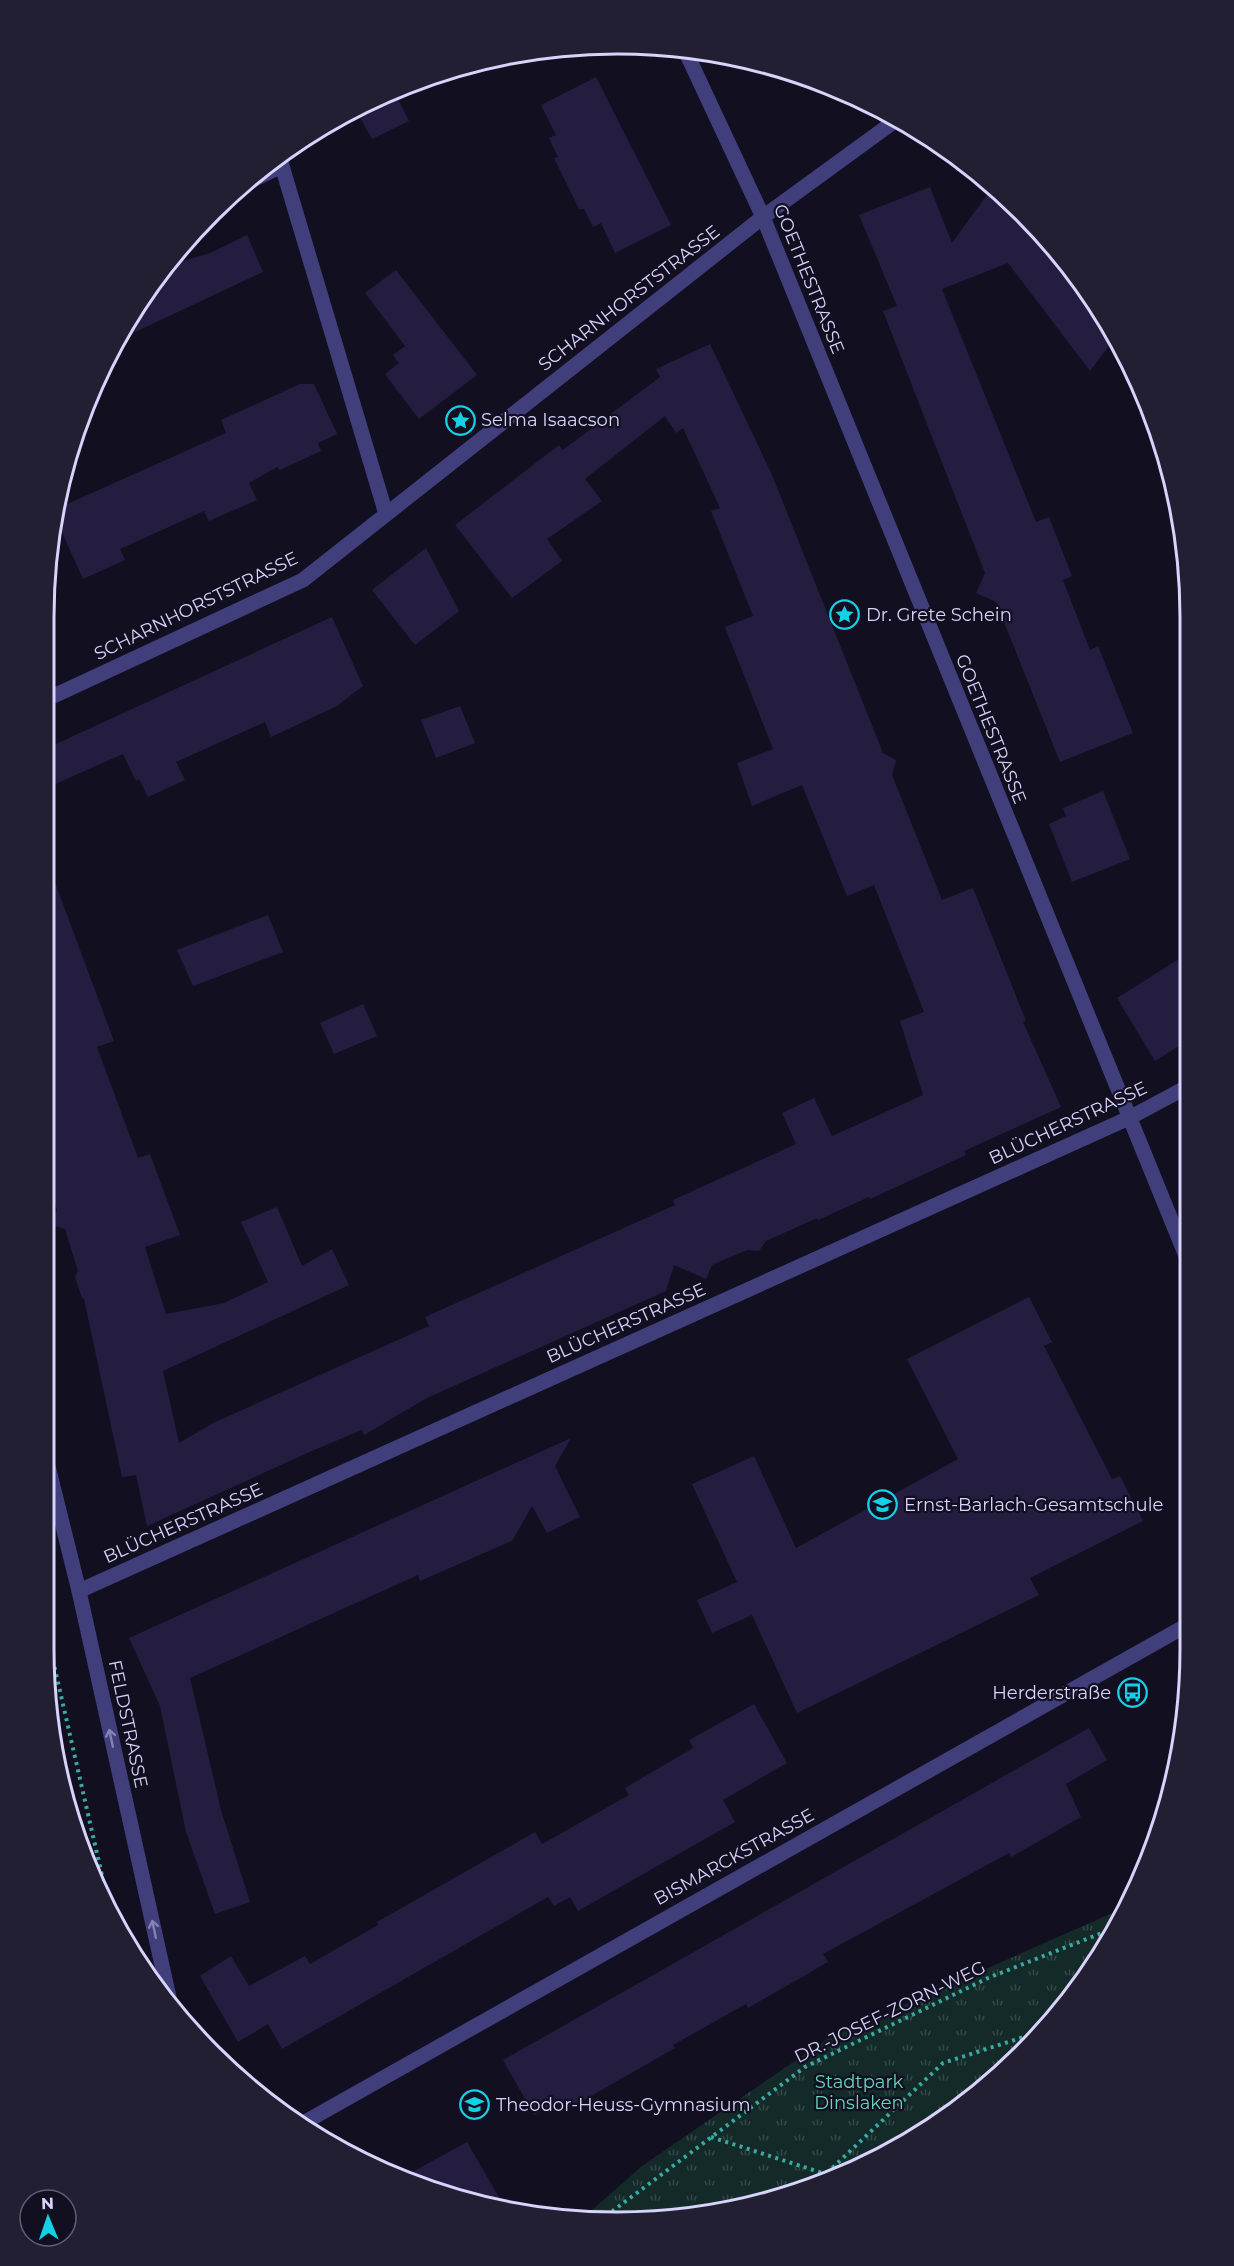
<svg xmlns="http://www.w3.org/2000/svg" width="1234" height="2266" font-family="Montserrat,sans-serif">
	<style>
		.park { fill: url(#park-tufts) }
		.building { fill: #241d40 }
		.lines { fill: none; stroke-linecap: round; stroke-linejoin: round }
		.path { stroke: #39a9a2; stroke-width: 4; stroke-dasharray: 3 4.5; stroke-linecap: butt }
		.service { stroke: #413e7c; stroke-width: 15 }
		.minor { stroke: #413e7c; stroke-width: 15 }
		.tertiary { stroke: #413e7c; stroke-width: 15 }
		.oneway { stroke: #8481b5 }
		.labels { text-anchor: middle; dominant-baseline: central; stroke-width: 4.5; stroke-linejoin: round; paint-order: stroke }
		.street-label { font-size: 18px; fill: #d7d3fb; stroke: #120f21 }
		.poi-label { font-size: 18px; fill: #d7d3fb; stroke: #120f21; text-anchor: start }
		.park-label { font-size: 18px; fill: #66d4b8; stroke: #120f21 }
		.rim { fill: none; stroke: #d7d3fb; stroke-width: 3 }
	</style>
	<defs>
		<pattern id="park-tufts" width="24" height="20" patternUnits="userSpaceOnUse" patternTransform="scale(1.5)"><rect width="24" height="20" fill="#132a29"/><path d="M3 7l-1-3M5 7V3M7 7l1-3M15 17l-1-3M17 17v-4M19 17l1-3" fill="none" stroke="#354849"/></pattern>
	</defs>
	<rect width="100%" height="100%" fill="#120f21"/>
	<!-- park -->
	<path class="park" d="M 1126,1907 L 1114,1935 L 995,2080 L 837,2179 L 698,2211 L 696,2206 L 652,2221 L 607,2217 L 591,2211 L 642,2166 L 827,2039 Z"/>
	<!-- building -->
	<g class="building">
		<path d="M 596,77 L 671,225 L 615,253 L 601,223 L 593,227 L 584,209 L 579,209 L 554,158 L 558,157 L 549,138 L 556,135 L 541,105 Z"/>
		<path d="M 394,91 L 409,121 L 372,139 L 355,108 Z"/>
		<path d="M 994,185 L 1094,298 L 1114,339 L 1090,371 L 1008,263 L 942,289 L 1036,522 L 1049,517 L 1072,576 L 1063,580 L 1090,650 L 1098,646 L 1133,733 L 1060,762 L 996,602 L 976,593 L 985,573 L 883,311 L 897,306 L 859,215 L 930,187 L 952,243 Z"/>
		<path d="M 247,235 L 263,272 L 116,341 L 120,331 L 166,266 L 210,253 Z"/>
		<path d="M 396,270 L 477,375 L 419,419 L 385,374 L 399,363 L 393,355 L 405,346 L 365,293 Z"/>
		<path d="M 710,344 L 772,475 L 883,753 L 896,760 L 892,775 L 942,900 L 973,888 L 1026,1021 L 1023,1022 L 1061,1107 L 964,1151 L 966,1155 L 870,1199 L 869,1197 L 818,1220 L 817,1218 L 766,1241 L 759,1251 L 747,1250 L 712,1265 L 706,1279 L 674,1265 L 666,1291 L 427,1398 L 364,1435 L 362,1430 L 314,1450 L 147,1526 L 136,1475 L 122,1477 L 84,1299 L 82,1298 L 75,1277 L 78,1271 L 65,1229 L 51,1225 L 57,1210 L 44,1172 L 44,865 L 48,864 L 114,1041 L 97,1047 L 138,1158 L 150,1154 L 180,1235 L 145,1247 L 166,1314 L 224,1303 L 268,1282 L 241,1222 L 277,1207 L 302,1266 L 332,1249 L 349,1285 L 163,1371 L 179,1443 L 213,1423 L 429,1326 L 425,1317 L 675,1205 L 673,1200 L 796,1144 L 782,1113 L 814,1098 L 832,1136 L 923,1095 L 900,1021 L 924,1012 L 874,885 L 847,896 L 802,785 L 752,806 L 737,763 L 773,749 L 725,627 L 753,616 L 711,511 L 720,508 L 683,428 L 676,433 L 665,416 L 585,479 L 602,501 L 547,539 L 562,561 L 512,598 L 455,525 L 559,445 L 563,450 L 660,377 L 656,369 Z"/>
		<path d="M 300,384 L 314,384 L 337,434 L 318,443 L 321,451 L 280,470 L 277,467 L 249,483 L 257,500 L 209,521 L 204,511 L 120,549 L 125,560 L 83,579 L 55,517 L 56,509 L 226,433 L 221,420 Z"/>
		<path d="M 426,548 L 459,611 L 415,645 L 372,590 Z"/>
		<path d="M 332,617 L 363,686 L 337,706 L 271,737 L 265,722 L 176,762 L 185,780 L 148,797 L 139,779 L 136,781 L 123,754 L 44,789 L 45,749 Z"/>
		<path d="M 460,706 L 475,743 L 436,758 L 421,720 Z"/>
		<path d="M 1103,791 L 1130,859 L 1072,882 L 1049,824 L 1066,816 L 1063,808 Z"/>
		<path d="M 268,915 L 283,952 L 193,986 L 177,950 Z"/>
		<path d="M 1187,954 L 1187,1041 L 1155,1061 L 1117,998 Z"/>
		<path d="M 363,1004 L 377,1036 L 334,1054 L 320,1023 Z"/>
		<path d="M 1029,1297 L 1052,1342 L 1044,1346 L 1112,1479 L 1120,1476 L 1143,1521 L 1030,1578 L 1039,1595 L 797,1713 L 752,1615 L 712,1633 L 697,1600 L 737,1582 L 692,1484 L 754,1456 L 796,1548 L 958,1459 L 907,1359 Z"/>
		<path d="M 571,1438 L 555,1466 L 580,1517 L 547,1533 L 532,1506 L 512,1541 L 420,1581 L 418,1575 L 190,1678 L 221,1810 L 250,1902 L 215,1914 L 186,1832 L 160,1706 L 129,1638 Z"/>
		<path d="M 754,1704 L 787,1763 L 723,1800 L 735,1822 L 578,1911 L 570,1897 L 554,1906 L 548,1897 L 282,2049 L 268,2024 L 238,2042 L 200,1976 L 231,1956 L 249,1986 L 305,1956 L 310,1964 L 378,1925 L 377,1922 L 535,1832 L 542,1844 L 629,1795 L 625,1788 L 693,1748 L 689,1740 Z"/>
		<path d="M 1089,1728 L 1107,1760 L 1066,1784 L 1081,1817 L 1011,1857 L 1009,1853 L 823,1954 L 828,1962 L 748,2008 L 746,2004 L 673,2045 L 675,2048 L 563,2112 L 557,2102 L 534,2115 L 503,2060 Z"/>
		<path d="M 467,2142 L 504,2206 L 469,2203 L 407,2175 Z"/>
	</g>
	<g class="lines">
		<!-- path -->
		<g class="path">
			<path d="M 54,1613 L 44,1621 L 106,1893"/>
			<path d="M 711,2137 L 838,2178"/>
			<path d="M 827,2173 L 943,2063 L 1033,2034"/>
			<path d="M 511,2204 L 513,2207"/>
			<path d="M 606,2216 L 805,2067 L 988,1978 L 1117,1927"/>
		</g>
		<!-- service -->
		<path class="service" d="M 246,183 L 282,166 L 386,514"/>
		<!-- minor -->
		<g class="minor">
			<path d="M 684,48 L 763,217 L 1188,1261"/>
			<path d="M 45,700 L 303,580 L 763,217 L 899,118"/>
			<path d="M 44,1450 L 79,1591 L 171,2006"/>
			<path d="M 79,1591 L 1129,1118 L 1187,1087"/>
		</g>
		<!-- tertiary -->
		<path class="tertiary" d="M 298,2126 L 1189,1624"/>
	</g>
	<!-- one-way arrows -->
	<defs><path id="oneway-shaft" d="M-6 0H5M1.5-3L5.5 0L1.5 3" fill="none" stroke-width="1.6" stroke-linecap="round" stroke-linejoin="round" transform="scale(1.5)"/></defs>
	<g class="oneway">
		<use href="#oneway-shaft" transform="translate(111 1738) rotate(-102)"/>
		<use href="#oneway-shaft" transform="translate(154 1929) rotate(-102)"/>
	</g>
	<!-- icons -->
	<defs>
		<symbol id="sight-ring" viewBox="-11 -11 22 22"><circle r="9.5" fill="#120f21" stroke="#14d1e6" stroke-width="1.5"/><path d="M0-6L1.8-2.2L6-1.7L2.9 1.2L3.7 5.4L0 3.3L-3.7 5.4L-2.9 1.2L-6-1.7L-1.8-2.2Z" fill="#14d1e6"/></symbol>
		<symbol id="school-ring" viewBox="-11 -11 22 22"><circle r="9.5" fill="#120f21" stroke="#14d1e6" stroke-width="1.5"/><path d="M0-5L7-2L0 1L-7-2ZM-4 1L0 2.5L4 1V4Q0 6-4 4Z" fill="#14d1e6"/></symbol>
		<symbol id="bus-ring" viewBox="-11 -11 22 22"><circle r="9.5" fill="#120f21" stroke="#14d1e6" stroke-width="1.5"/><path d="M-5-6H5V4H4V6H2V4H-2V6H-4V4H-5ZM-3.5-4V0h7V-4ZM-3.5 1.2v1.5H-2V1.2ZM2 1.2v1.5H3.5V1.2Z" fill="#14d1e6"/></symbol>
	</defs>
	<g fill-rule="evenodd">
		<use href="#sight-ring" x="444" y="404" width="33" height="33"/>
		<use href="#sight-ring" x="828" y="598" width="33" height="33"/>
		<use href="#school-ring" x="866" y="1488" width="33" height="33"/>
		<use href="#bus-ring" x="1116" y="1676" width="33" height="33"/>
		<use href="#school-ring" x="458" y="2088" width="33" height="33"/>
	</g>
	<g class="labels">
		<!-- street labels -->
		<g class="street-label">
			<text transform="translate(809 279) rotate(68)">GOETHESTRASSE</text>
			<text transform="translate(629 298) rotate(-38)">SCHARNHORSTSTRASSE</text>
			<text transform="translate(196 606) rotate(-26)">SCHARNHORSTSTRASSE</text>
			<text transform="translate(991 729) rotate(68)">GOETHESTRASSE</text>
			<text transform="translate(1068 1123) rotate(-25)">BLÜCHERSTRASSE</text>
			<text transform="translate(626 1323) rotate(-24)">BLÜCHERSTRASSE</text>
			<text transform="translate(183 1523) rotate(-24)">BLÜCHERSTRASSE</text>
			<text transform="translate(128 1724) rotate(78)">FELDSTRASSE</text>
			<text transform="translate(734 1857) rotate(-29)">BISMARCKSTRASSE</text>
			<text transform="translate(890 2012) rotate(-26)">DR.-JOSEF-ZORN-WEG</text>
		</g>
		<!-- poi labels -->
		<g class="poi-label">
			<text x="481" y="420">Selma Isaacson</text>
			<text x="866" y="615">Dr. Grete Schein</text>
			<text x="904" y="1505">Ernst-Barlach-Gesamtschule</text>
			<text x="1111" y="1693" text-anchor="end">Herderstraße</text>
			<text x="496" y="2105">Theodor-Heuss-Gymnasium</text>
		</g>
		<!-- park labels -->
		<g class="park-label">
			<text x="859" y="2082">Stadtpark<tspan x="859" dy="21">Dinslaken</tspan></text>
		</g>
	</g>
	<!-- crop -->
	<path d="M0 0H1234V2266H0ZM617 54H617A563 563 0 0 1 1180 617V1649A563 563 0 0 1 617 2212H617A563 563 0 0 1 54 1649V617A563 563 0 0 1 617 54Z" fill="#221f32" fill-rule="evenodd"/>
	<path class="rim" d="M617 54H617A563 563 0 0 1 1180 617V1649A563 563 0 0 1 617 2212H617A563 563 0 0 1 54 1649V617A563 563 0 0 1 617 54Z"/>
	<!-- north arrow -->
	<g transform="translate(48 2218) rotate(358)"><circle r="28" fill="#120f21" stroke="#615d78" stroke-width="1.5"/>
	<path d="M0-4.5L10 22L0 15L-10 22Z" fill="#14d1e6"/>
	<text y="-9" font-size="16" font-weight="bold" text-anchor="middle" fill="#d7d3fb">N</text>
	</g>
</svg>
